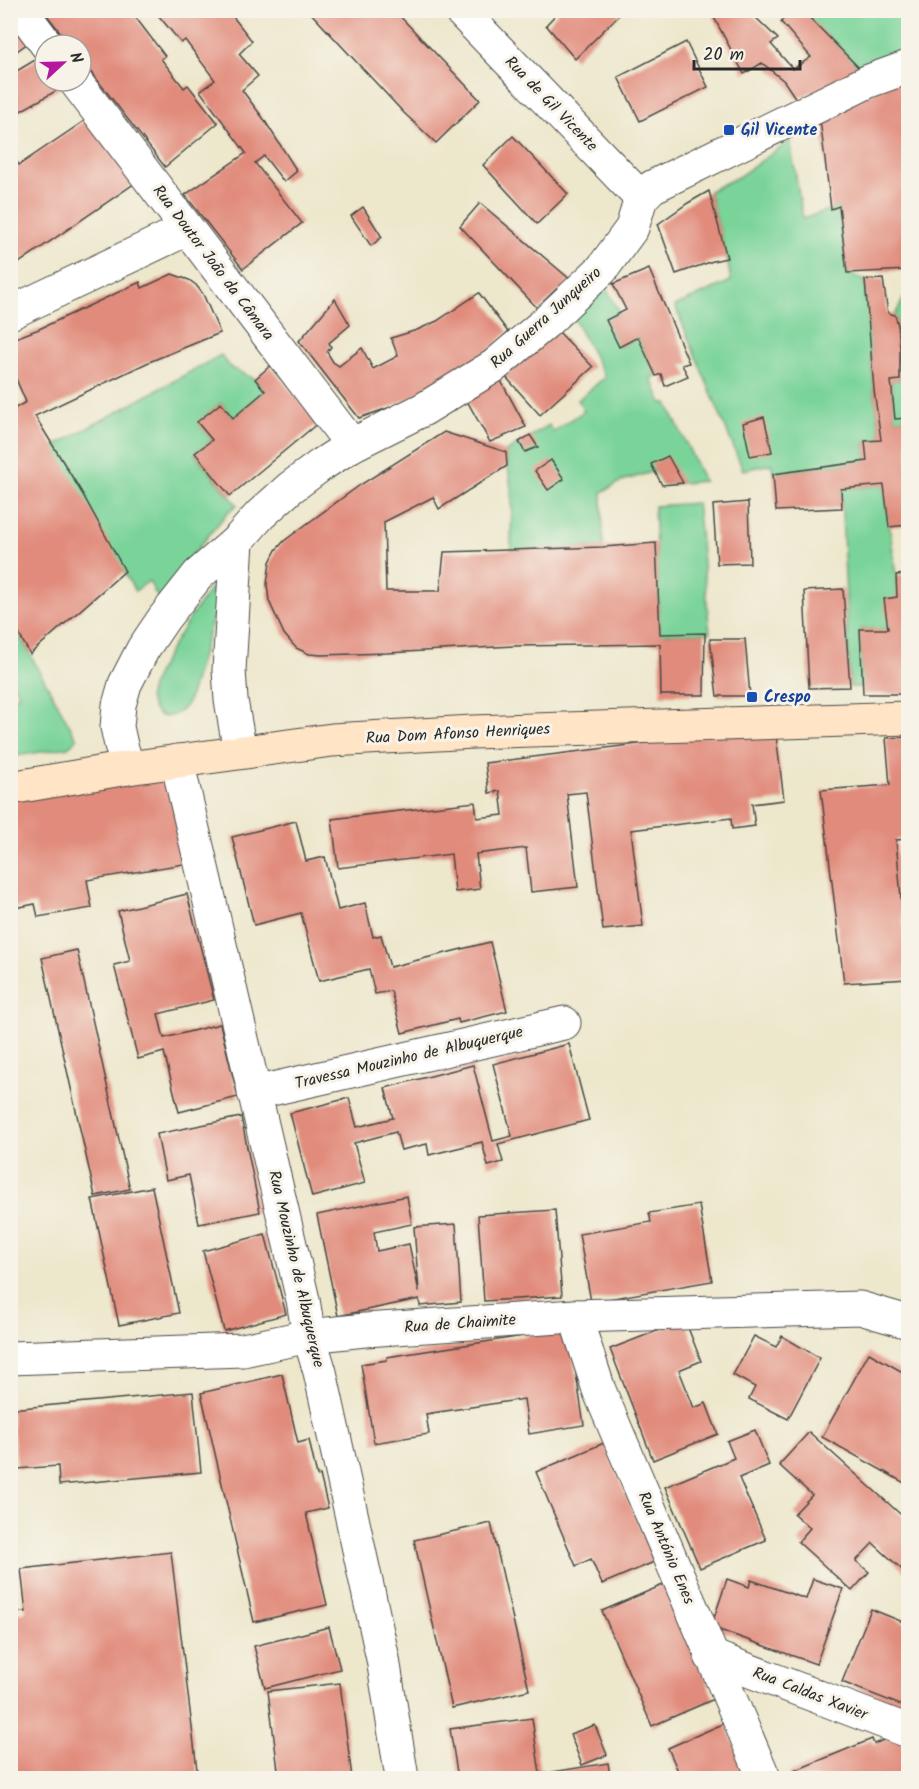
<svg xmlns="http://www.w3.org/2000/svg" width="919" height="1789" font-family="Kalam,sans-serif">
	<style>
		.green { fill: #7ad49a; stroke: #528062; stroke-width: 1.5 }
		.building { fill: #e18b7c }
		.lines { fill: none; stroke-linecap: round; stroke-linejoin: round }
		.street-casing { stroke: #484743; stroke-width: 35 }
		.secondary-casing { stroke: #484743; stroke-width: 35 }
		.street { stroke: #fff; stroke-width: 33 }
		.secondary { stroke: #ffe4c6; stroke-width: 33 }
		.transit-dot { fill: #1a4fb4; stroke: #f7f3e8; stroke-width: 2 }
		.labels { text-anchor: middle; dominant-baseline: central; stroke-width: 6; stroke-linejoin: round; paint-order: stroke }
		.street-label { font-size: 16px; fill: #2b2b2b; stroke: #f7f3e8 }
		.transit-label { font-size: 16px; font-weight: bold; fill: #164399; stroke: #f7f3e8; text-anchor: start }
	</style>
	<rect width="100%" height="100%" fill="#f7f3e8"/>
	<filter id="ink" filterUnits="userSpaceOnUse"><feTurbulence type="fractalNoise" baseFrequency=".0167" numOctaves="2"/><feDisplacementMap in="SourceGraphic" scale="12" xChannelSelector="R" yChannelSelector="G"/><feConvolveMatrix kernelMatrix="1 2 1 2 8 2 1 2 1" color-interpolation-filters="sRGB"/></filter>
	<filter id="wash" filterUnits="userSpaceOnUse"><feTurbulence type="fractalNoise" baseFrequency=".008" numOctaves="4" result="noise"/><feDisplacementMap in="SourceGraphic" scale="24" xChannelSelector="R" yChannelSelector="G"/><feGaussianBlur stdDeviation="1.35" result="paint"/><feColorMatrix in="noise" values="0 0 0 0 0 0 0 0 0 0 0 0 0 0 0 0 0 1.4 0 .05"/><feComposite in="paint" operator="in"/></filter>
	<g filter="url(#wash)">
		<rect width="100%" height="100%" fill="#ede7cc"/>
		<!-- green -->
		<g class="green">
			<path d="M 802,11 L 908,11 L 908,53 L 861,70 Z"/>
			<path d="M 790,141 L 803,219 L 839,206 L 847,273 L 865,280 L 874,390 L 881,440 L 865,441 L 867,461 L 773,474 L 772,464 L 743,470 L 675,306 L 731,281 L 727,258 L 709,191 L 738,177 Z"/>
			<path d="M 604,285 L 620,313 L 607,320 L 619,347 L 638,337 L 656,376 L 651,378 L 662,403 L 667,403 L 704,481 L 662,485 L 655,471 L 622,481 L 602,492 L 603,547 L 511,550 L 512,496 L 506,452 L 549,425 L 553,432 L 584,411 L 578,400 L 605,377 L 573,317 Z"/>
			<path d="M 908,295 L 908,418 L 895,419 L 891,381 L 900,380 C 899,358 901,336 895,315 L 905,296 Z"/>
			<path d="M 221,355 L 231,368 L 255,379 L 265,391 L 233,418 L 221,403 L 198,422 L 212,440 L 195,454 L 237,505 L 228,512 L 174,577 L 159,600 L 149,581 L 135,591 L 53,447 Z"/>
			<path d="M 884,485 L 896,575 L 897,597 L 888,629 L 860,629 L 863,687 L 850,687 L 841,489 Z"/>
			<path d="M 697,503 L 710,633 L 660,634 L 654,506 Z"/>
			<path d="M 218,581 L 222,588 L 188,702 C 180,716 159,724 152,706 C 151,704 149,699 149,697 C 149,679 203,594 218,581 Z"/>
			<path d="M 10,618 L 77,739 L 68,747 L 17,756 L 11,745 L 11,700 L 19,695 L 11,680 Z"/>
		</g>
		<g id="blocks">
			<!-- building -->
			<g class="building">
				<path d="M 43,10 L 130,10 L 165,56 L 161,59 L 184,88 L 188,85 L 218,123 L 165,167 L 81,59 L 81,45 L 70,45 Z"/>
				<path d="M 154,10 L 232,10 L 230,13 L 252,41 L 239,54 L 258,76 L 242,90 L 263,118 L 297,171 L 284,182 L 264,156 L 255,163 L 302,223 L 243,269 L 185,195 L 246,153 L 200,91 L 215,80 L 185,40 L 181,43 Z"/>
				<path d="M 308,10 L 394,10 L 480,100 L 436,143 L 404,113 Z"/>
				<path d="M 560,10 L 619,10 L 621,13 L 575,59 L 546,25 Z"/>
				<path d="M 710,10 L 748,10 L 778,39 L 771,44 L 793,69 L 811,57 L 781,22 L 789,10 L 802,10 L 861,70 L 796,99 L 784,81 L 762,63 L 744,74 Z"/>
				<path d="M 10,11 L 32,40 L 10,56 Z"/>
				<path d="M 686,42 L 708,87 L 640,121 L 618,77 Z"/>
				<path d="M 45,54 L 45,81 L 59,81 L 63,87 L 10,117 L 10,97 L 17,93 L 10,82 L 10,75 Z"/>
				<path d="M 908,75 L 908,270 L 847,273 L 839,206 L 831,209 L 820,119 Z"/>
				<path d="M 93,115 L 138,181 L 10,269 L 10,153 L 19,165 Z"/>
				<path d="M 513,136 L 568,194 L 537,224 L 483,165 Z"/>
				<path d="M 709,191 L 727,258 L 713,261 L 676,274 L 658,224 L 688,203 Z"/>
				<path d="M 480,203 L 571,280 L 539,310 L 460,226 Z"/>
				<path d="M 363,207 L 382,237 L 371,246 L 351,216 Z"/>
				<path d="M 649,269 L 689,363 L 682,365 L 688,376 L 665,386 L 661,374 L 656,376 L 638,337 L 619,347 L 606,320 L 626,310 L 613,284 Z"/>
				<path d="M 172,274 L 189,280 L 196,285 L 203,294 L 220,333 L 149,362 L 35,416 L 82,493 L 125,571 L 30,654 L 10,618 L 10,411 L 26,402 L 10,365 L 10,340 L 39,329 L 140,282 L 142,288 Z"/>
				<path d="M 883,279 L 888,313 L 895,315 L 898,325 L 900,348 L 900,380 L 891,381 L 895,419 L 908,418 L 908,525 L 889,527 L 884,485 L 841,489 L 842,508 L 776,511 L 773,474 L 867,461 L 865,441 L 881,440 L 874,390 L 865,280 Z"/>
				<path d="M 479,293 L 508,332 L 485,354 L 416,395 L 391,407 L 359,418 L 299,341 L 335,299 L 350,325 L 329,343 L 331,347 L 327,352 L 333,362 L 339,366 L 362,348 L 373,369 L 398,356 L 391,338 L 417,330 L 437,321 Z"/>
				<path d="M 558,331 L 593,367 L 540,415 L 505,376 Z"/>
				<path d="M 270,366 L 318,423 L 230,496 L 195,453 L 212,440 L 197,422 L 221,403 L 233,418 L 265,391 L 255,379 Z"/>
				<path d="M 500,379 L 526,427 L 490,442 L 466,399 Z"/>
				<path d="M 764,417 L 772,452 L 750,456 L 743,423 Z"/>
				<path d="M 444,432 L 506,452 L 507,466 L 439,509 L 433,497 L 384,522 L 386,591 L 440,591 L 444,552 L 603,547 L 656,543 L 660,634 L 705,633 L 704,695 L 661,695 L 660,644 L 514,646 L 387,653 L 321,655 L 309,654 L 296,648 L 284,634 L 269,601 L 267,584 L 270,562 L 276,550 L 284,541 L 308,523 L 360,485 Z"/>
				<path d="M 530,435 L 538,447 L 525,452 L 519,442 Z"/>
				<path d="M 668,456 L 683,483 L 662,485 L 651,464 Z"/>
				<path d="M 551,460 L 564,479 L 548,490 L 535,471 Z"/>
				<path d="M 748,502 L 750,563 L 717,564 L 713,505 Z"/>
				<path d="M 908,574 L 908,694 L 863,694 L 860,629 L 888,629 L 884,599 L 897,597 L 896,575 Z"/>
				<path d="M 843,589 L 850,687 L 809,688 L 804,591 Z"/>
				<path d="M 710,639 L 745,639 L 750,696 L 717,696 Z"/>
				<path d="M 775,727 L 784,800 L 752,804 L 755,826 L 732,829 L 731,818 L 631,830 L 643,926 L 603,930 L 586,792 L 567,794 L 578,887 L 531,892 L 526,848 L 476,854 L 480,889 L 455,892 L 451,854 L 338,868 L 332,819 L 475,802 L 477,818 L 503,815 L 500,791 L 489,793 L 485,763 Z"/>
				<path d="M 908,737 L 908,839 L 896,840 L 908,979 L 844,983 L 821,790 L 890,785 L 886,738 Z"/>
				<path d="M 168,768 L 184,864 L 87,880 L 92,908 L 38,917 L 35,904 L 10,909 L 10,795 Z"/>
				<path d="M 296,821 L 306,861 L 325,857 L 338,910 L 365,903 L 373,937 L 381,935 L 390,967 L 490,942 L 507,1011 L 459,1023 L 458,1019 L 402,1033 L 391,991 L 375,994 L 369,969 L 319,981 L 301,913 L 254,925 L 232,837 Z"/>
				<path d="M 187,894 L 214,1000 L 158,1014 L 164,1038 L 220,1024 L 238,1097 L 179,1112 L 164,1052 L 138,1059 L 114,965 L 130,961 L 118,911 Z"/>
				<path d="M 77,950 L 130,1189 L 95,1196 L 42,958 Z"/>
				<path d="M 569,1044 L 589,1120 L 498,1144 L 503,1162 L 488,1166 L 482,1142 L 429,1155 L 427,1144 L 401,1150 L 396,1132 L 354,1143 L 365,1183 L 312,1197 L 290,1113 L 349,1098 L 357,1127 L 393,1118 L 385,1088 L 473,1065 L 493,1141 L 512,1136 L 493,1064 Z"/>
				<path d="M 241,1117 L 260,1212 L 199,1224 L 189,1175 L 166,1180 L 157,1134 Z"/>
				<path d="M 152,1187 L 179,1313 L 119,1325 L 92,1199 Z"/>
				<path d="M 407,1196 L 412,1224 L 374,1232 L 377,1251 L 409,1244 L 419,1292 L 414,1227 L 456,1224 L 461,1302 L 420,1306 L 419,1299 L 338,1316 L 317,1215 Z"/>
				<path d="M 699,1205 L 712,1281 L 591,1302 L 579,1234 L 651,1222 L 649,1213 Z"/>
				<path d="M 555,1210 L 562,1296 L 484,1301 L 478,1215 Z"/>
				<path d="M 265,1234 L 286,1314 L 224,1331 L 203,1251 Z"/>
				<path d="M 685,1320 L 701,1361 L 679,1370 L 694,1408 L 706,1403 L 718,1434 L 653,1460 L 610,1349 Z"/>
				<path d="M 569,1329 L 584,1425 L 529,1434 L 524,1399 L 426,1414 L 429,1434 L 374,1443 L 361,1364 L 387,1360 L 387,1357 Z"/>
				<path d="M 754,1336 L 776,1347 L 782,1336 L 820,1358 L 788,1419 L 749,1399 L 755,1387 L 733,1375 Z"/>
				<path d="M 869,1353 L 908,1375 L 908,1485 L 822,1437 Z"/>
				<path d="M 282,1374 L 298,1443 L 309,1440 L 317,1476 L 320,1475 L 328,1508 L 306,1513 L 327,1605 L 254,1622 L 201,1393 Z"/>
				<path d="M 193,1392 L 201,1472 L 59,1485 L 58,1466 L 17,1469 L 11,1409 Z"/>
				<path d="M 755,1430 L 769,1465 L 739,1478 L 766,1540 L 700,1568 L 665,1487 L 734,1458 L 727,1441 Z"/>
				<path d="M 809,1432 L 908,1521 L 908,1575 L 873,1543 L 856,1561 L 869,1572 L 852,1591 L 798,1542 L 810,1528 L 794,1514 L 812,1495 L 779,1465 Z"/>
				<path d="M 604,1443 L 654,1562 L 602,1584 L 591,1559 L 576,1566 L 536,1472 Z"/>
				<path d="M 491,1523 L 529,1690 L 452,1708 L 414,1540 Z"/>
				<path d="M 171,1552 L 198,1778 L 10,1778 L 10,1613 L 26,1612 L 21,1569 Z"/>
				<path d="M 727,1579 L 749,1587 L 751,1580 L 806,1599 L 813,1579 L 843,1589 L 816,1664 L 711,1627 Z"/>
				<path d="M 665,1584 L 714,1699 L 652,1726 L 602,1611 Z"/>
				<path d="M 871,1609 L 908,1624 L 908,1708 L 842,1682 Z"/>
				<path d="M 329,1627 L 340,1669 L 265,1688 L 254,1646 Z"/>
				<path d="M 340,1683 L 352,1778 L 279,1778 L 268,1691 Z"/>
				<path d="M 532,1718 L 540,1774 L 608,1763 L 610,1776 L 630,1773 L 631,1778 L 458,1778 L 450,1729 Z"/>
				<path d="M 725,1723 L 749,1778 L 681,1778 L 668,1748 Z"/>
				<path d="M 595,1725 L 607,1755 L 582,1765 L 570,1734 Z"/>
				<path d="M 908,1730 L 908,1778 L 791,1778 L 789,1773 L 872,1739 L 874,1744 Z"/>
			</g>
		</g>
	</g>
	<g filter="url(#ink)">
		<use href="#blocks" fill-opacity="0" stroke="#484743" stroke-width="1.5"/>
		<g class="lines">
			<defs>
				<g id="street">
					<path d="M 21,10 L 47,45"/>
					<path d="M 460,10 L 641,198"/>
					<path d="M 75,81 L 352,445"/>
					<path d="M 10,313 L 187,229"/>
					<path d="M 237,541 L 229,670 L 231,700 L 240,752"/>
					<path d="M 177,761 L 303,1300 L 309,1336 L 320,1372 L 383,1659 L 402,1778"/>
					<path d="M 128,768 L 121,745 L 117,727 L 119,705 L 125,684 L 143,649 L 164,618 L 198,575 L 237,541 L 260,515 L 290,488 L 321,465 L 352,445 L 424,409 L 494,366 L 545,323 L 602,269 L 632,228 L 641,198 L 652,187 L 869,81 L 908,67"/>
					<path d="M 254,1093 L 564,1023"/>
					<path d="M 575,1316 L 599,1390 L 764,1778"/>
					<path d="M 10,1358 L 243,1350 L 309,1336 L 365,1330 L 575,1316 L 860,1308 L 908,1322"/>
					<path d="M 711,1656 L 908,1731"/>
				</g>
				<path id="secondary" d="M 10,788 L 128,768 L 332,740 L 473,732 L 908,718"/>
			</defs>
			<!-- street casing -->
			<use href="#street" class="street-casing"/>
			<!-- secondary casing -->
			<use href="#secondary" class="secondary-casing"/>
			<!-- street -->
			<use href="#street" class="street"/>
			<!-- secondary -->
			<use href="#secondary" class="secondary"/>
		</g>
	</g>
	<!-- markers -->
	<g class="transit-dot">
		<rect x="723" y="124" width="12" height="12" rx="3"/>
		<rect x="746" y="691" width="12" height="12" rx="3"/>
	</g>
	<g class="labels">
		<!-- street labels -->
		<g class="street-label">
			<text transform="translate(551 104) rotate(46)">Rua de Gil Vicente</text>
			<text transform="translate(213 263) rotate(53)">Rua Doutor João da Câmara</text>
			<text transform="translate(546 318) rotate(-42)">Rua Guerra Junqueiro</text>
			<text transform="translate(458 734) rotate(-3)">Rua Dom Afonso Henriques</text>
			<text transform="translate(409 1058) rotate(-13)">Travessa Mouzinho de Albuquerque</text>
			<text transform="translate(296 1269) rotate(77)">Rua Mouzinho de Albuquerque</text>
			<text transform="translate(460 1324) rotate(-4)">Rua de Chaimite</text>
			<text transform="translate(666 1548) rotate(67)">Rua António Enes</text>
			<text transform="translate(810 1694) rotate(21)">Rua Caldas Xavier</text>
		</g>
		<!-- transit labels -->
		<g class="transit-label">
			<text x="741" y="130">Gil Vicente</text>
			<text x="764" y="697">Crespo</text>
		</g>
	</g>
	<!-- margin -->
	<rect width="919" height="1789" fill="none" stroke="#f7f3e8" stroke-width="36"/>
	<!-- north arrow -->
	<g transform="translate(63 63) rotate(68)"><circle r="28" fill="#f7f3e8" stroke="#a5a39c" stroke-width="1.5"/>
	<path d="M0-4.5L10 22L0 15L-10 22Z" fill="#b5179e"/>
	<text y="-9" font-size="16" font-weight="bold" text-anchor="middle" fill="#2b2b2b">N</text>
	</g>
	<!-- scale -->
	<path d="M694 60v9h106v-9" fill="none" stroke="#2b2b2b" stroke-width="3"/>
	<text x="703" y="60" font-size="18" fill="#2b2b2b" stroke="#f7f3e8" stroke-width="4.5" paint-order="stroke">20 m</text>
</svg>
